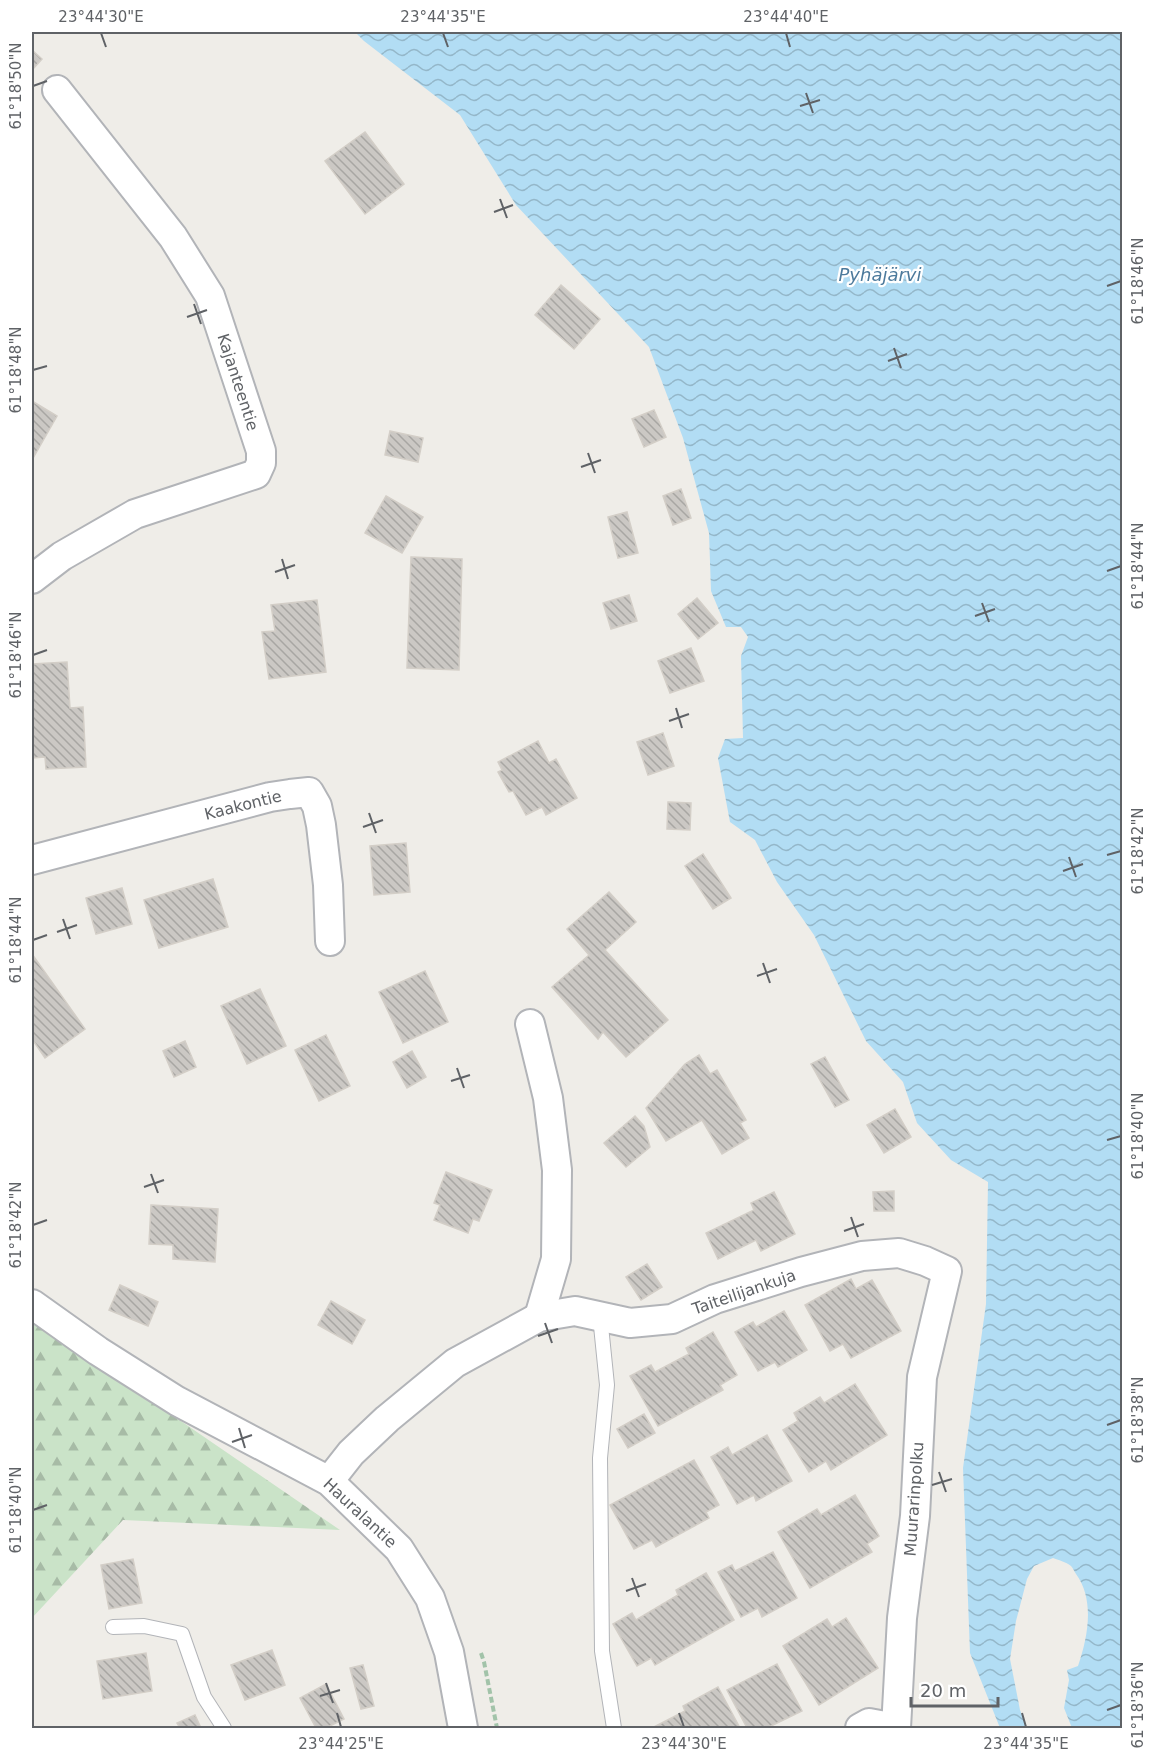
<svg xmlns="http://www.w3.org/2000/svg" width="1154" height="1760" font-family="'DejaVu Sans',sans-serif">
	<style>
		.forest { fill: url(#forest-firs) }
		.water { fill: url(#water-waves) }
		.building { fill: url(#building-back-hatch); stroke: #d3cec7; stroke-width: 1.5 }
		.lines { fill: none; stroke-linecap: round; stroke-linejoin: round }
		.lane-casing { stroke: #b2b4b8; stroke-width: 16 }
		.street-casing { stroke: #b2b4b8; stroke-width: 32 }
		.path { stroke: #a2c3a9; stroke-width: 4; stroke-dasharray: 6 3; stroke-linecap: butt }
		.lane { stroke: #fff; stroke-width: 14 }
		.street { stroke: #fff; stroke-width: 28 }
		.ticks { fill: none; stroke: #5f6266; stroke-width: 2 }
		.labels { text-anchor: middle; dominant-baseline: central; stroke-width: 4.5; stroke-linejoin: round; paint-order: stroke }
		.street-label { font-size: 16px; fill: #5f6266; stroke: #fff }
		.water-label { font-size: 18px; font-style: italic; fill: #4c7a9c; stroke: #fff }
		.neatline { fill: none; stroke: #5f6266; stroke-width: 2 }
		.ticks-label { font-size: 15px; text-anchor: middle; fill: #5f6266 }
	</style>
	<defs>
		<pattern id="forest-firs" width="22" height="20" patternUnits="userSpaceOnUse" patternTransform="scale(1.5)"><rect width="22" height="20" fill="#cae3c8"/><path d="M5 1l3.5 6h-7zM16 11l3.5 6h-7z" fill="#a7bba6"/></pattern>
		<pattern id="water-waves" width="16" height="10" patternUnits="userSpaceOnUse" patternTransform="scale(1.5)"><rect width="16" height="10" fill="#b2ddf4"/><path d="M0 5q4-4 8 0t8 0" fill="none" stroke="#94b7c9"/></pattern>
		<pattern id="building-back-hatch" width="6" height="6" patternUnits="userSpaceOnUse" patternTransform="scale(1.5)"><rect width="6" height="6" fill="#cbc8c4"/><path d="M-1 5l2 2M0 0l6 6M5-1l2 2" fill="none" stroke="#a8a6a3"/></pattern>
	</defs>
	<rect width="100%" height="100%" fill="#efede8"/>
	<!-- forest -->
	<path class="forest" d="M 32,1319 L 340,1530 L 123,1520 L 32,1618 Z"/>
	<!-- water -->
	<path class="water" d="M 355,32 L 1122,32 L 1122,1728 L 1072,1728 L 1064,1708 L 1069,1680 L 1067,1670 L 1078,1666 C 1088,1637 1095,1600 1076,1574 C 1074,1571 1073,1568 1071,1566 C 1066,1562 1058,1560 1053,1558 L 1034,1566 L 1027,1579 L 1016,1621 L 1010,1659 L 1020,1710 L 1027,1728 L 1000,1728 L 970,1653 L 963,1468 L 986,1304 L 988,1182 L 951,1160 L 917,1123 L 903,1082 L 866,1041 L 814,935 L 777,882 L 755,840 L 730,822 L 718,758 L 725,739 L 743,738 L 741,656 L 748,637 L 741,627 L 726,627 L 711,591 L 709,533 L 683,438 L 649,347 L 516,205 L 460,115 L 364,41 Z"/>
	<!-- building -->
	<g class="building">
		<path d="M 32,50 L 42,59 L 32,70 Z"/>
		<path d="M 365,132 L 404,184 L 365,214 L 325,161 Z"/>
		<path d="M 561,285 L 600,319 L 574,349 L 535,315 Z"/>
		<path d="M 32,401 L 57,416 L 32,460 Z"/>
		<path d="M 654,410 L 666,437 L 644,447 L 632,419 Z"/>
		<path d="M 390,431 L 423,438 L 418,462 L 385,455 Z"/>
		<path d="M 681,489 L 691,518 L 673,525 L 663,496 Z"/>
		<path d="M 386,496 L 423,517 L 402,553 L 365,533 Z"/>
		<path d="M 627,512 L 638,553 L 618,558 L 608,517 Z"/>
		<path d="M 411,557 L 462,559 L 459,670 L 407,668 Z"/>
		<path d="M 629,595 L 637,621 L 611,629 L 603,603 Z"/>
		<path d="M 697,598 L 718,623 L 698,639 L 678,614 Z"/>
		<path d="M 317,600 L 326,672 L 269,679 L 262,632 L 275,631 L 271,605 Z"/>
		<path d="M 691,648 L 704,681 L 670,693 L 658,661 Z"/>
		<path d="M 67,662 L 70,708 L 83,707 L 86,767 L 46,769 L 45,757 L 32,758 L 32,664 Z"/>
		<path d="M 663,733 L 674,766 L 648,775 L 637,742 Z"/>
		<path d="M 538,741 L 549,763 L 556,759 L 577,798 L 546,815 L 542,807 L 526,815 L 513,791 L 509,792 L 498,772 L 502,770 L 498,762 Z"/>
		<path d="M 668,802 L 691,803 L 690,830 L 667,829 Z"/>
		<path d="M 406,843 L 410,892 L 374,895 L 370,846 Z"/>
		<path d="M 703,854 L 731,898 L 713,909 L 685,866 Z"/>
		<path d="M 213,879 L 228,927 L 159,948 L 144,900 Z"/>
		<path d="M 122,888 L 132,924 L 96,934 L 86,898 Z"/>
		<path d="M 609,892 L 636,922 L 605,950 L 668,1020 L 626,1057 L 603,1032 L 598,1039 L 552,987 L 589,955 L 567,929 Z"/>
		<path d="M 32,954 L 85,1029 L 45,1058 L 32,1039 Z"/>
		<path d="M 425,971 L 448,1022 L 403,1043 L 379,992 Z"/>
		<path d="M 260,989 L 286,1046 L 247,1064 L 221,1006 Z"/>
		<path d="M 326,1035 L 350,1086 L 319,1101 L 295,1050 Z"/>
		<path d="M 185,1041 L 196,1067 L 174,1077 L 163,1051 Z"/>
		<path d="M 412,1051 L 426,1077 L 407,1088 L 393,1062 Z"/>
		<path d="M 699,1055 L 710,1074 L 717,1070 L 746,1120 L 740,1123 L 749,1138 L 722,1154 L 702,1120 L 666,1141 L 646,1108 L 685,1064 Z"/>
		<path d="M 825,1057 L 849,1100 L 835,1107 L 811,1064 Z"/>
		<path d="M 895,1109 L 911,1137 L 884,1153 L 867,1125 Z"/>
		<path d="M 635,1116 L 644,1126 L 650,1147 L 626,1167 L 604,1143 Z"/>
		<path d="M 446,1172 L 492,1190 L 479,1221 L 473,1219 L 468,1233 L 434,1220 L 440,1205 L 434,1203 Z"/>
		<path d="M 894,1191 L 894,1211 L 874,1211 L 873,1192 Z"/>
		<path d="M 774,1192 L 795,1234 L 761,1251 L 756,1240 L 718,1259 L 706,1233 L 754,1210 L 751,1203 Z"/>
		<path d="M 151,1205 L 218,1209 L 215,1262 L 173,1259 L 173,1245 L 149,1244 Z"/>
		<path d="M 647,1264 L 662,1287 L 641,1300 L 626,1277 Z"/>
		<path d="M 851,1279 L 856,1289 L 872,1280 L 901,1331 L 851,1358 L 843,1344 L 830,1351 L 805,1305 Z"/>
		<path d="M 120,1285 L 158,1302 L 148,1326 L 109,1310 Z"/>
		<path d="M 331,1301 L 365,1320 L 352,1344 L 318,1325 Z"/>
		<path d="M 784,1311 L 807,1350 L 778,1367 L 775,1362 L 758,1371 L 735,1332 L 753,1322 L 756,1327 Z"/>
		<path d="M 713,1332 L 737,1375 L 720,1385 L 723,1390 L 658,1426 L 630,1376 L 651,1365 L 655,1372 L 689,1354 L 686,1348 Z"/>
		<path d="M 855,1384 L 887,1435 L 831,1470 L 826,1461 L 809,1472 L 783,1430 L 798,1421 L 794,1413 L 820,1397 L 824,1403 Z"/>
		<path d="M 644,1414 L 655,1433 L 628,1448 L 617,1429 Z"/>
		<path d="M 767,1435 L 792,1481 L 756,1501 L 754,1495 L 737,1504 L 711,1457 L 728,1447 L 732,1455 Z"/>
		<path d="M 694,1460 L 719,1505 L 706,1512 L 709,1518 L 656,1547 L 652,1540 L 634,1549 L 610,1505 Z"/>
		<path d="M 855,1495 L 879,1536 L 867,1544 L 872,1552 L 810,1588 L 778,1532 L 817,1509 L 821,1515 Z"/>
		<path d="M 773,1552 L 797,1598 L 762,1617 L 758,1608 L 741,1617 L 718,1572 L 732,1565 L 735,1571 Z"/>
		<path d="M 133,1559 L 142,1603 L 109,1609 L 101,1565 Z"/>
		<path d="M 706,1573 L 734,1620 L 655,1665 L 651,1658 L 637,1666 L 613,1624 L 632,1613 L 636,1620 L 678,1595 L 676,1590 Z"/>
		<path d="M 846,1618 L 878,1668 L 819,1705 L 783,1646 L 827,1619 L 832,1627 Z"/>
		<path d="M 272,1650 L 285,1685 L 245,1700 L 231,1665 Z"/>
		<path d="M 146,1653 L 152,1691 L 103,1699 L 97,1661 Z"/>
		<path d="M 777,1664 L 802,1711 L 767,1728 L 747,1728 L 727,1690 Z"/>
		<path d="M 363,1665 L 374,1706 L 361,1709 L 350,1668 Z"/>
		<path d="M 326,1684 L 344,1719 L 326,1728 L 316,1728 L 300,1698 Z"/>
		<path d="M 718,1687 L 740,1728 L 652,1728 L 685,1711 L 683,1706 Z"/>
		<path d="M 195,1715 L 201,1728 L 180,1728 L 177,1723 Z"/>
	</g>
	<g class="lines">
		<defs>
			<g id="lane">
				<path d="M 600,1316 L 607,1385 L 600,1458 L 602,1651 L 614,1728"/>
				<path d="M 113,1627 L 144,1626 L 182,1634 L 204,1697 L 224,1728"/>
			</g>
			<g id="street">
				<path d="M 32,579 L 62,556 L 135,514 L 256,474 L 261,463 L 261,451 L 210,296 L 173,237 L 57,90"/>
				<path d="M 32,860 L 270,797 L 290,794 L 309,792 L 317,806 L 321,825 L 328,885 L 330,941"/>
				<path d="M 530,1024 L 548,1098 L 557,1170 L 556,1259 L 539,1317"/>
				<path d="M 32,1304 L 98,1351 L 177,1401 L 329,1481 L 399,1549 L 430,1598 L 449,1652 L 463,1728"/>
				<path d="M 329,1481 L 351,1453 L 387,1419 L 455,1363 L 539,1317 L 575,1311 L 630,1323 L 672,1319 L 715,1299 L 801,1272 L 862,1256 L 899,1253 L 925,1261 L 947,1271 L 922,1377 L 915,1516 L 902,1618 L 896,1728"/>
				<path d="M 860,1728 L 869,1723 L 896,1728"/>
			</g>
		</defs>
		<!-- lane casing -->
		<use href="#lane" class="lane-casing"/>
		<!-- street casing -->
		<use href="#street" class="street-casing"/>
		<!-- path -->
		<path class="path" d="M 481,1653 L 484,1662 L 497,1728"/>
		<!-- lane -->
		<use href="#lane" class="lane"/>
		<!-- street -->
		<use href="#street" class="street"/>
	</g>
	<!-- ticks -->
	<path class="ticks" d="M 101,33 L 106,47M 443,33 L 448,47M 786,33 L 790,47M 33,86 L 47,81M 806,93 L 813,113M 800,106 L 820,100M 500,199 L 507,218M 494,212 L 513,205M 1107,286 L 1121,281M 194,304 L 201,324M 187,317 L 207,310M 894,348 L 901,368M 888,361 L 907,354M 33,370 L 47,366M 588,453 L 595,473M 581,467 L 601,460M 282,559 L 288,579M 1107,571 L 1121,566M 275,572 L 295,565M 982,603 L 989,622M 975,616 L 995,609M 33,655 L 47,650M 676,708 L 682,728M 669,721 L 689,714M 369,813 L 376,833M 363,827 L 383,820M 1107,855 L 1121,851M 1069,857 L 1076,877M 1063,871 L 1083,864M 63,919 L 70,939M 57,932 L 77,925M 33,940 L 47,935M 763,963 L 770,983M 757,976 L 777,969M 457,1068 L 464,1088M 451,1081 L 470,1075M 1107,1140 L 1121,1136M 151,1174 L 158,1193M 144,1187 L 164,1180M 851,1217 L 858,1237M 33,1225 L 47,1220M 844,1231 L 864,1224M 545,1323 L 552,1343M 538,1336 L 558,1329M 1107,1425 L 1121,1420M 239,1428 L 245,1448M 232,1442 L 252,1435M 939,1472 L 946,1492M 932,1485 L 952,1479M 33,1510 L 47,1505M 632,1578 L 639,1597M 626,1591 L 646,1584M 326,1683 L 333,1703M 320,1696 L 340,1690M 1107,1710 L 1121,1705M 337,1713 L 341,1727M 679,1713 L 684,1727M 1022,1713 L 1026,1727"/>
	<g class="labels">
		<!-- street labels -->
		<g class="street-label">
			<text transform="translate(238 382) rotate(72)">Kajanteentie</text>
			<text transform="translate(243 805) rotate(-14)">Kaakontie</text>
			<text transform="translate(744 1292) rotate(-19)">Taiteilijankuja</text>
			<text transform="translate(914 1499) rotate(-86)">Muurarinpolku</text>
			<text transform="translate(360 1513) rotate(43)">Hauralantie</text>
		</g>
		<!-- water labels -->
		<g class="water-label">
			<text x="880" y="274">Pyhäjärvi</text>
		</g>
	</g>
	<!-- border -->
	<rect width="1154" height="1760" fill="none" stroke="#ffffff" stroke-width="66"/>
	<!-- scale -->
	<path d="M911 1697v9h87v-9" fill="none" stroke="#5f6266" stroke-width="3"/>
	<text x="920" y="1697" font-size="18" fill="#5f6266" stroke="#ffffff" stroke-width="4.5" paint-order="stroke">20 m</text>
	<rect x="33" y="33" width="1088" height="1694" class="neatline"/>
	<g class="ticks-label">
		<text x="101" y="22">23°44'30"E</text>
		<text x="443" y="22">23°44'35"E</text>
		<text x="786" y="22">23°44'40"E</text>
		<text transform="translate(16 86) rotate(-90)" y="5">61°18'50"N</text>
		<text transform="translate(1138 281) rotate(-90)" y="5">61°18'46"N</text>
		<text transform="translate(16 370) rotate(-90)" y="5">61°18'48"N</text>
		<text transform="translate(1138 566) rotate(-90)" y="5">61°18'44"N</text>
		<text transform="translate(16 655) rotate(-90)" y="5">61°18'46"N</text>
		<text transform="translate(1138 851) rotate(-90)" y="5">61°18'42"N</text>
		<text transform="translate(16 940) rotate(-90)" y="5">61°18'44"N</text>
		<text transform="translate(1138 1136) rotate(-90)" y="5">61°18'40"N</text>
		<text transform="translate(16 1225) rotate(-90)" y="5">61°18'42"N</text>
		<text transform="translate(1138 1420) rotate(-90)" y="5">61°18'38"N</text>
		<text transform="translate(16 1510) rotate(-90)" y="5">61°18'40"N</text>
		<text transform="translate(1138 1705) rotate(-90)" y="5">61°18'36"N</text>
		<text x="341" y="1749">23°44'25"E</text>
		<text x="684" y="1749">23°44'30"E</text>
		<text x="1026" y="1749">23°44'35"E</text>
	</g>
</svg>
